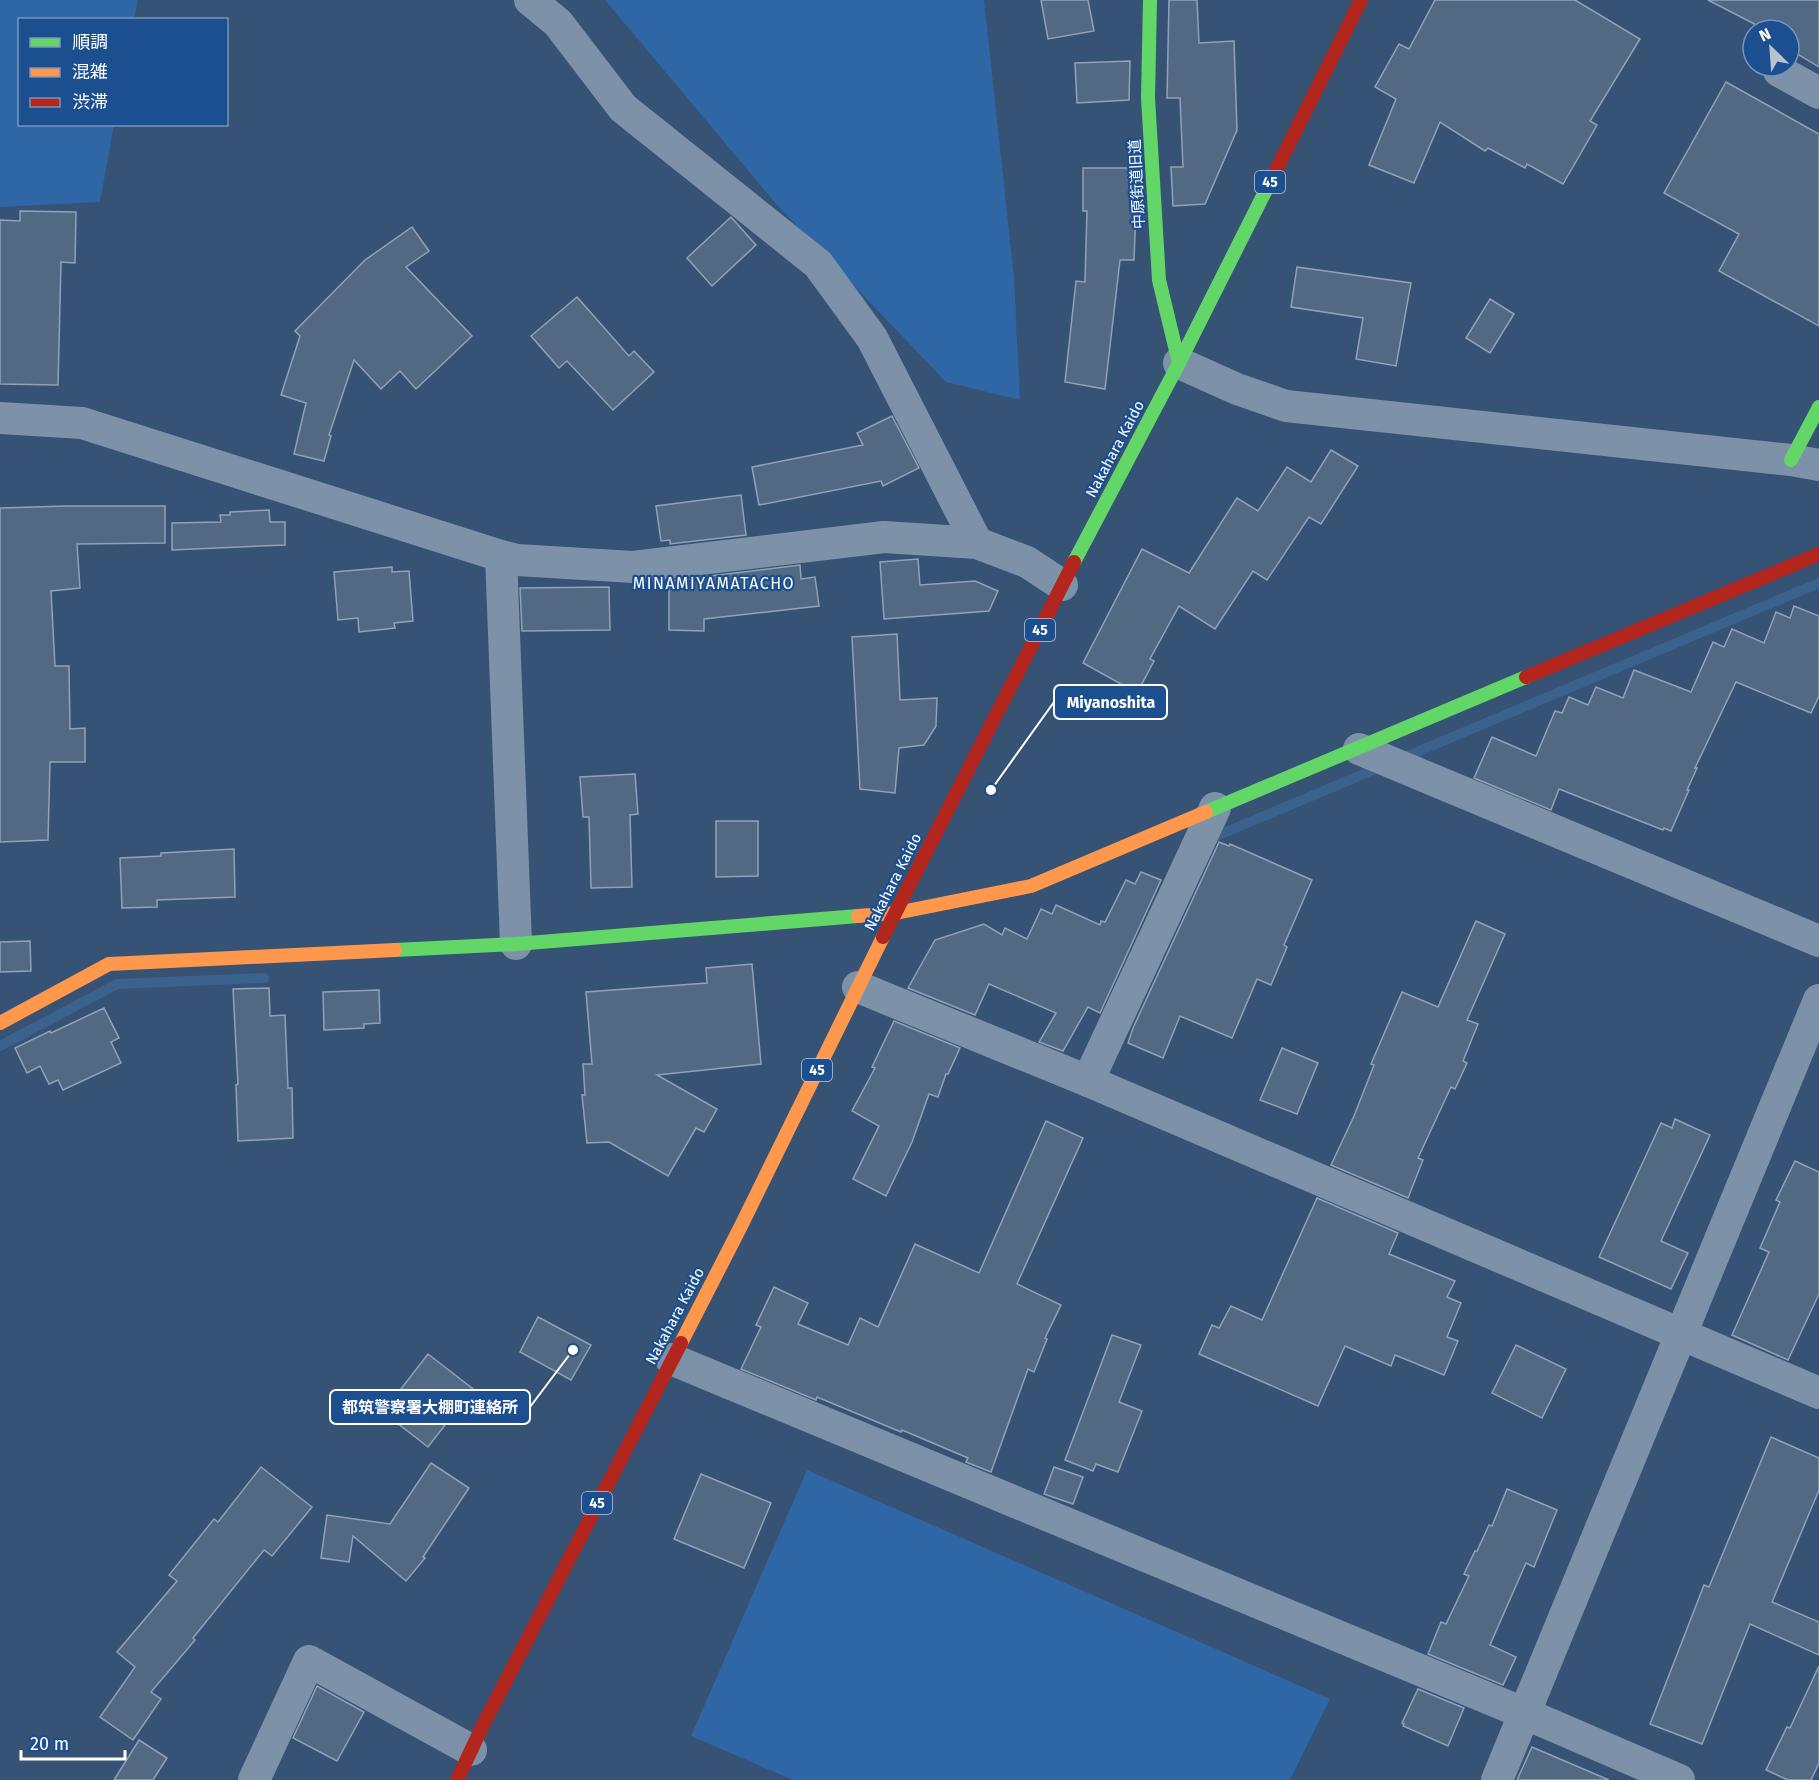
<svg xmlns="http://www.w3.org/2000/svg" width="1819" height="1780" font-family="'Fira Sans','Noto Sans JP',sans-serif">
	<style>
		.green { fill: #2f66a5 }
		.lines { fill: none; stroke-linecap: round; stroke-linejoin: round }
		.stream { stroke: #3b618d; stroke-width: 10 }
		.building { fill: #526984; stroke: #92a2b6; stroke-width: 1.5 }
		.street { stroke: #7d92a8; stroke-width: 32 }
		.fast { stroke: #63d668; stroke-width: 14 }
		.slow { stroke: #ff974d; stroke-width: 14 }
		.jam { stroke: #b3261e; stroke-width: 14 }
		.labels { text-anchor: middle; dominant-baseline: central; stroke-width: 4.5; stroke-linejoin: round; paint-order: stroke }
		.shield { fill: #1b4f8f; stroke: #bbcadd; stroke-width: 1.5 }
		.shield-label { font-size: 14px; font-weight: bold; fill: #fff }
		.street-label { font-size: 15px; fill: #fff; stroke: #1b4f8f }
		.neighbourhood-label { font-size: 16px; letter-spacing: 1.5px; fill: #fff; stroke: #1b4f8f }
		.leader { fill: none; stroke: #fff; stroke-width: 2 }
		.callout-dot { fill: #fff; stroke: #1b4f8f; stroke-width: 2 }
		.callout { fill: #1b4f8f; stroke: #fff; stroke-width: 2 }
		.callout-label { font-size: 16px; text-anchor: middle; font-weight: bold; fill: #fff }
	</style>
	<rect width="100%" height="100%" fill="#365274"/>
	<!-- green -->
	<g class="green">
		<path d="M 0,0 L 138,0 L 134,19 L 20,20 L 20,124 L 114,125 L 100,202 L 0,207 Z"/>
		<path d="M 605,0 L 984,0 L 1014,277 L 1020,400 L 946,382 L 777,205 Z"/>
		<path d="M 807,1470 L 1330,1699 L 1290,1780 L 793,1780 L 691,1736 Z"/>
	</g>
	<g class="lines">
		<!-- stream -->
		<g class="stream">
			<path d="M 1400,759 L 1819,583"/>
			<path d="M 1207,840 L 1383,766"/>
			<path d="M 0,1046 L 117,984 L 264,978"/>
		</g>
	</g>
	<!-- building -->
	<g class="building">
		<path d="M 1041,0 L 1088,0 L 1094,31 L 1048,39 Z"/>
		<path d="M 1169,0 L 1197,0 L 1199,43 L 1234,41 L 1237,130 L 1205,204 L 1173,206 L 1171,167 L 1183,167 L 1180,98 L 1167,98 Z"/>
		<path d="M 1435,0 L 1575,0 L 1640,39 L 1590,121 L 1597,125 L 1563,184 L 1527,164 L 1525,168 L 1488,148 L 1485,151 L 1440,122 L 1414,183 L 1369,165 L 1396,99 L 1375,87 L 1399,44 L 1409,49 Z"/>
		<path d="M 1708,0 L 1819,0 L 1819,67 L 1789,49 L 1789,30 L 1766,30 Z"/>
		<path d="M 1130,61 L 1129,100 L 1077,103 L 1075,63 Z"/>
		<path d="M 1726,82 L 1819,134 L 1819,326 L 1719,271 L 1739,234 L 1664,193 Z"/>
		<path d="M 1083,168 L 1133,168 L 1136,209 L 1134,260 L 1120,260 L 1105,389 L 1065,382 L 1076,281 L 1085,282 L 1087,211 L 1083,211 Z"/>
		<path d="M 20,211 L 76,212 L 75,263 L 61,262 L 58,385 L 0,384 L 0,220 L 20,221 Z"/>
		<path d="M 731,217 L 756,245 L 712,286 L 687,258 Z"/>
		<path d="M 412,227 L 429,251 L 406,267 L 472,336 L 416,389 L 400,371 L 381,389 L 354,360 L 329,435 L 331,436 L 324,461 L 294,454 L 306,403 L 281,395 L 300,336 L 295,331 L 365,260 Z"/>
		<path d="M 1297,267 L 1411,283 L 1396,366 L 1356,359 L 1363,318 L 1291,307 Z"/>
		<path d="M 577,297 L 629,356 L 634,351 L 654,372 L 613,410 L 567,361 L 559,368 L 531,336 Z"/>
		<path d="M 1490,299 L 1514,314 L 1490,353 L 1466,338 Z"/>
		<path d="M 892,416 L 919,468 L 883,486 L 881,481 L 759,505 L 752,467 L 863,445 L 857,433 Z"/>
		<path d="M 1331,450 L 1358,466 L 1321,524 L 1309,517 L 1267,580 L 1253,571 L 1215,629 L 1179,606 L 1150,659 L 1154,661 L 1137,693 L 1083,663 L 1142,549 L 1189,573 L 1237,498 L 1258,511 L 1287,467 L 1311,482 Z"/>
		<path d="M 741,495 L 746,535 L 670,544 L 670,540 L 661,541 L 656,506 Z"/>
		<path d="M 66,506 L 165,506 L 165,543 L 77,544 L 80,588 L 51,591 L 55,666 L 69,666 L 70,729 L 85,728 L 85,762 L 50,762 L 48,840 L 0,842 L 0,508 Z"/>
		<path d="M 269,510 L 270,522 L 285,522 L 285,545 L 172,550 L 172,523 L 221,522 L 220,515 L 230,515 L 230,512 Z"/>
		<path d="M 918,559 L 920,585 L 975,581 L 998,591 L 989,611 L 884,619 L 880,562 Z"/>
		<path d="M 800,565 L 801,579 L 815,577 L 819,606 L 704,619 L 704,631 L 669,630 L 669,581 Z"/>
		<path d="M 392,567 L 392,572 L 409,571 L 413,621 L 394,623 L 395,628 L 359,632 L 358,618 L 338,620 L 334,572 Z"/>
		<path d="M 609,587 L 610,630 L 522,631 L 520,588 Z"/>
		<path d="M 1794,606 L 1819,616 L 1819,696 L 1811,713 L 1736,682 L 1695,768 L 1697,768 L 1687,790 L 1689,790 L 1671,831 L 1664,828 L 1663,830 L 1559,789 L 1551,810 L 1474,778 L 1492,737 L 1536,756 L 1555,711 L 1562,713 L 1569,697 L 1588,705 L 1596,687 L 1623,698 L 1634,670 L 1691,692 L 1713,642 L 1724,647 L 1732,629 L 1764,643 L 1776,612 L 1790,618 Z"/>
		<path d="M 897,634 L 900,700 L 937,698 L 936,726 L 924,745 L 899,748 L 895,793 L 860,789 L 852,637 Z"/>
		<path d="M 635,774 L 638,814 L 630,815 L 632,887 L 591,888 L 589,817 L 583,817 L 580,777 Z"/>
		<path d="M 716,821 L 758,821 L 758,876 L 716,877 Z"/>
		<path d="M 1219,842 L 1229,846 L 1230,844 L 1312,880 L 1284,945 L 1287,947 L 1271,985 L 1257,979 L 1232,1038 L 1180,1016 L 1163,1058 L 1128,1043 L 1133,1028 Z"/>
		<path d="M 234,849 L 235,897 L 157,900 L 157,907 L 122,908 L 120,858 L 161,856 L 161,853 Z"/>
		<path d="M 1141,872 L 1161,880 L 1100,1013 L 1088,1007 L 1063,1051 L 1039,1042 L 1056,1013 L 989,984 L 975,1015 L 908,988 L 935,940 L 984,924 L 1002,935 L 1005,928 L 1027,939 L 1041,909 L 1052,914 L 1056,905 L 1100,925 L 1101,921 L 1105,922 L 1126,880 L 1135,884 Z"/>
		<path d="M 1476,921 L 1505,934 L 1467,1020 L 1478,1024 L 1463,1061 L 1467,1063 L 1455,1089 L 1451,1087 L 1418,1158 L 1423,1160 L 1408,1198 L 1331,1165 L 1354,1116 L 1374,1065 L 1371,1064 L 1402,992 L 1438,1007 Z"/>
		<path d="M 30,941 L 31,971 L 0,972 L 0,942 Z"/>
		<path d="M 752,964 L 761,1064 L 657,1075 L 717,1109 L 704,1132 L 696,1128 L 668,1176 L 609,1142 L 587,1143 L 582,1095 L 585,1095 L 583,1064 L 592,1064 L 586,992 L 707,983 L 706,968 Z"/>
		<path d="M 269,988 L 270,1016 L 285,1015 L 288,1088 L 292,1088 L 293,1138 L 238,1141 L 236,1085 L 238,1084 L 233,989 Z"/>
		<path d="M 379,990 L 380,1023 L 364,1024 L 364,1028 L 324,1030 L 323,992 Z"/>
		<path d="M 104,1008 L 119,1038 L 111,1042 L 121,1063 L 63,1090 L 58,1080 L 49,1084 L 40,1066 L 27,1073 L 15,1048 L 50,1031 L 51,1033 Z"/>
		<path d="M 894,1021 L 960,1048 L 948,1074 L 946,1074 L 938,1097 L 929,1094 L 912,1142 L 886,1196 L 853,1179 L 879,1126 L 852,1111 L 875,1068 L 872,1067 Z"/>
		<path d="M 1282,1048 L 1318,1063 L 1297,1114 L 1260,1100 Z"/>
		<path d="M 1675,1119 L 1710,1135 L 1661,1241 L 1688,1253 L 1671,1289 L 1599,1257 L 1661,1123 L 1672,1128 Z"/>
		<path d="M 1046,1121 L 1083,1138 L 1017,1284 L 1061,1305 L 1045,1338 L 1047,1339 L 1034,1372 L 1028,1369 L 991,1472 L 966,1462 L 968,1458 L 902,1430 L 901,1432 L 817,1397 L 816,1400 L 741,1369 L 761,1327 L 756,1325 L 774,1287 L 808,1303 L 798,1324 L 848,1345 L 860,1318 L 878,1327 L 915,1244 L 979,1273 Z"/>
		<path d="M 1795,1161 L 1819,1172 L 1819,1294 L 1788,1360 L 1732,1335 L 1769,1252 L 1760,1248 L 1780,1202 L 1776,1200 Z"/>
		<path d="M 1317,1198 L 1398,1233 L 1389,1254 L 1455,1281 L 1447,1297 L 1461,1303 L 1447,1337 L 1458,1341 L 1444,1375 L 1395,1355 L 1391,1366 L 1345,1346 L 1318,1406 L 1199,1354 L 1212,1325 L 1219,1328 L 1231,1306 L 1262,1320 Z"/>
		<path d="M 538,1317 L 591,1345 L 571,1380 L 520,1352 Z"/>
		<path d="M 1112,1335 L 1141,1345 L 1119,1402 L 1142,1411 L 1118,1472 L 1096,1464 L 1093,1471 L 1065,1460 Z"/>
		<path d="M 1516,1345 L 1566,1369 L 1542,1418 L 1492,1393 Z"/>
		<path d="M 428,1354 L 473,1389 L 428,1447 L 383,1412 Z"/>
		<path d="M 1771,1437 L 1819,1458 L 1819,1490 L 1772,1602 L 1819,1622 L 1819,1655 L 1750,1624 L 1702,1744 L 1650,1724 L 1704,1585 L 1709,1587 Z"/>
		<path d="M 431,1463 L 469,1488 L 423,1557 L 425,1558 L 406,1581 L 353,1536 L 349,1562 L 321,1558 L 327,1515 L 390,1524 Z"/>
		<path d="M 261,1467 L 312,1507 L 272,1556 L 264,1550 L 193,1638 L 195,1640 L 151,1692 L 161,1699 L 133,1740 L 100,1717 L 135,1667 L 117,1652 L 177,1581 L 169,1575 L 214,1519 L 218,1522 Z"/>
		<path d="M 1054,1467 L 1083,1477 L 1073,1504 L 1044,1494 Z"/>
		<path d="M 701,1474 L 771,1503 L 744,1568 L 674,1539 Z"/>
		<path d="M 1507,1489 L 1557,1510 L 1534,1567 L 1526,1563 L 1490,1645 L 1516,1657 L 1503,1685 L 1428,1654 L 1441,1622 L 1446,1624 L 1469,1576 L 1464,1574 L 1475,1551 L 1477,1551 L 1489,1525 L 1492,1526 Z"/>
		<path d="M 1819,1666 L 1819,1763 L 1811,1780 L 1788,1780 L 1766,1770 L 1787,1727 L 1790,1728 Z"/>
		<path d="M 317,1686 L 364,1712 L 337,1761 L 293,1738 Z"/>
		<path d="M 1418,1689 L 1464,1708 L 1448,1746 L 1403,1726 L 1404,1724 L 1402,1723 Z"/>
		<path d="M 139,1740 L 167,1758 L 153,1780 L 114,1780 Z"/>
		<path d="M 1532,1747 L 1609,1780 L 1517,1780 Z"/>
	</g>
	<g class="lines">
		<!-- street -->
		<g class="street">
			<path d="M 530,0 L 558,23 L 623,108 L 818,264 L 872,338 L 977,543"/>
			<path d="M 1779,71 L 1819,93"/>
			<path d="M 1179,363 L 1237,389 L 1286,406 L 1791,460 L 1819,465"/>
			<path d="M 0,418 L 82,423 L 501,556 L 517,560 L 633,567 L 884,537 L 977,543 L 1027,562 L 1062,585"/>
			<path d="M 501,556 L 516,944"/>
			<path d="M 1359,749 L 1819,941"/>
			<path d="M 858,987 L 1088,1081 L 1819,1393"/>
			<path d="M 1088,1081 L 1215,808"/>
			<path d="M 671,1359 L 1526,1714 L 1679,1780"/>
			<path d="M 254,1780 L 309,1661 L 471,1750"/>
			<path d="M 1497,1780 L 1819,1000"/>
		</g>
		<!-- fast -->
		<g class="fast">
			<path d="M 1150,0 L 1148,98 L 1159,280 L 1179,363"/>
			<path d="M 1791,460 L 1819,407"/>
			<path d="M 1074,562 L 1179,363 L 1275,172"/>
			<path d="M 1206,812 L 1526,677"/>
			<path d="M 395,950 L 516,944 L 858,916"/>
		</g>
		<!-- slow -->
		<g class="slow">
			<path d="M 858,916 L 896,913 L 1031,886 L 1206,812"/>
			<path d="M 0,1023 L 109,964 L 395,950"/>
			<path d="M 681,1343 L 740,1228 L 883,937"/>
		</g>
		<!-- jam -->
		<g class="jam">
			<path d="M 1275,172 L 1361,0"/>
			<path d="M 1526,677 L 1819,554"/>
			<path d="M 883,937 L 1074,562"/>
			<path d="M 457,1780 L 484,1723 L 681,1343"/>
		</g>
	</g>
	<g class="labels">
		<!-- shield labels -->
		<g class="shield">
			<rect x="1255" y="171" width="30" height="22" rx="4.5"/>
			<rect x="1025" y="619" width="30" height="22" rx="4.5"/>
			<rect x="802" y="1059" width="30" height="22" rx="4.5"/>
			<rect x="582" y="1492" width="30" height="22" rx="4.5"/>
		</g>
		<g class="shield-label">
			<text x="1270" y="182">45</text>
			<text x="1040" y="630">45</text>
			<text x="817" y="1070">45</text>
			<text x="597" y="1503">45</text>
		</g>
		<!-- street labels -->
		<g class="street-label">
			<text transform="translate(1137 184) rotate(-93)">中原街道旧道</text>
			<text transform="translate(1115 449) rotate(-62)">Nakahara Kaido</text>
			<text transform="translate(893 882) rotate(-63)">Nakahara Kaido</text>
			<text transform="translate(675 1316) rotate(-62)">Nakahara Kaido</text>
		</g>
		<!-- neighbourhood labels -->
		<g class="neighbourhood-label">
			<text x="714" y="583">MINAMIYAMATACHO</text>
		</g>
	</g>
	<!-- callouts -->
	<path class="leader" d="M991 790L1054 702M573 1350L530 1407"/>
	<g class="callout-dot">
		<circle cx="991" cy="790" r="6"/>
		<circle cx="573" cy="1350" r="6"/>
	</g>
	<g class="callout">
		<rect x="1054" y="685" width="113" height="34" rx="6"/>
		<rect x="330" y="1390" width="200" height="34" rx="6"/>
	</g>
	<g class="callout-label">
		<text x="1111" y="708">Miyanoshita</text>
		<text x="430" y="1413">都筑警察署大棚町連絡所</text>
	</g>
	<!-- legend -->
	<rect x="18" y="18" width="210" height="108" fill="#1b4f8f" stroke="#7695bc" stroke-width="1.5"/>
	<rect x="30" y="38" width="30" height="9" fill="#63d668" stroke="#7695bc" stroke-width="1.5"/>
	<text x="72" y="48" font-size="18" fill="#ffffff">順調</text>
	<rect x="30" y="68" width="30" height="9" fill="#ff974d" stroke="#7695bc" stroke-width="1.5"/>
	<text x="72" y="78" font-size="18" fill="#ffffff">混雑</text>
	<rect x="30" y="98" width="30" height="9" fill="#b3261e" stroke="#7695bc" stroke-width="1.5"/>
	<text x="72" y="108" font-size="18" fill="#ffffff">渋滞</text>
	<!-- north arrow -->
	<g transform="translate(1771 48) rotate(335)"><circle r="28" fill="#1b4f8f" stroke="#7695bc" stroke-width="1.5"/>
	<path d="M0-4.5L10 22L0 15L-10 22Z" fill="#b9c2ce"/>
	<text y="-9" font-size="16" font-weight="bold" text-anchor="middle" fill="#ffffff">N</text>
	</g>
	<!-- scale -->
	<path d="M21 1750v9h104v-9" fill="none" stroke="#ffffff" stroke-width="3"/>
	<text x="30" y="1750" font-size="18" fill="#ffffff" stroke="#1b4f8f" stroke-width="4.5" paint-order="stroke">20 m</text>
</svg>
